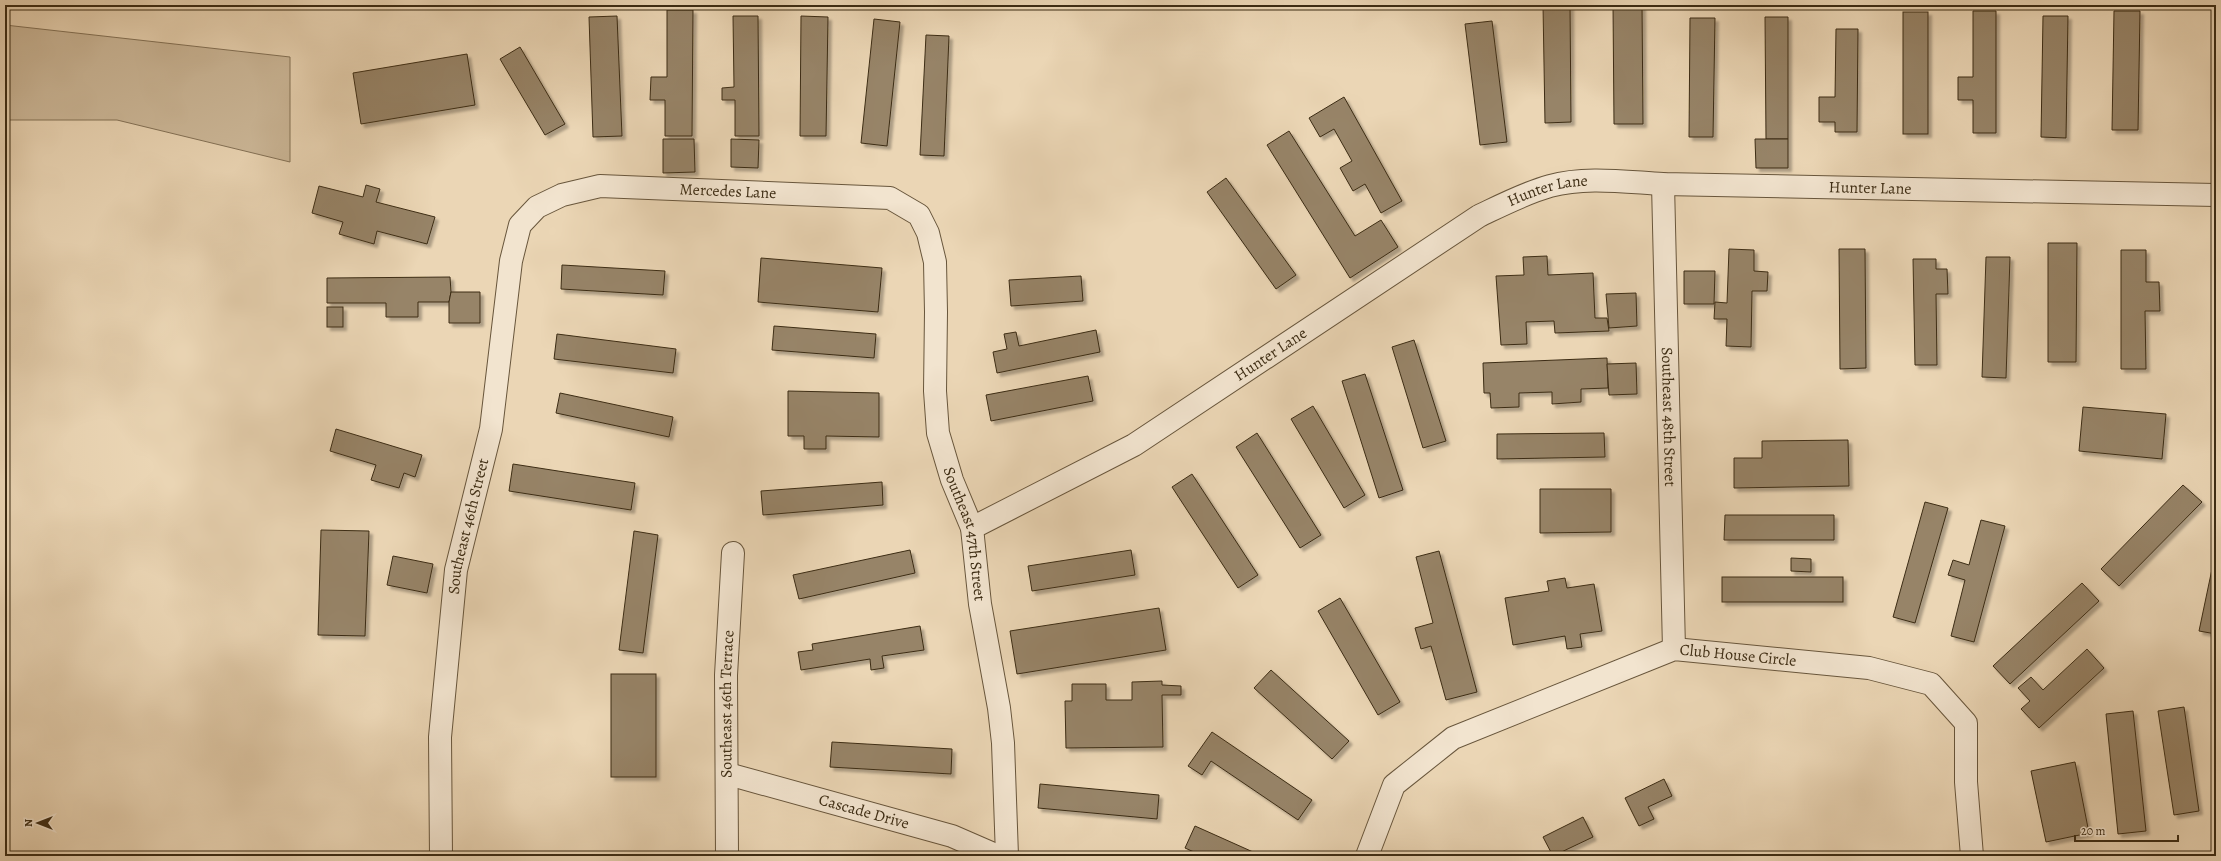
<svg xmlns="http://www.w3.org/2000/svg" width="2221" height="861" font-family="Alegreya,serif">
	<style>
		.green { fill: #cdb99a; stroke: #847257 }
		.building { fill: #978468; stroke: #3c2c14; filter: url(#shadow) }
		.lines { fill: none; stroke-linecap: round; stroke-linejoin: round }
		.minor-casing { stroke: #68563c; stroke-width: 24 }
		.minor { stroke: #f2e4cf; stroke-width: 22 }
		.labels { text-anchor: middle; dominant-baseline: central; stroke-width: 3; stroke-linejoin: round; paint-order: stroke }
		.street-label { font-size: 16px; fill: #3c2c14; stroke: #f2e4cf }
	</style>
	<defs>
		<filter id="shadow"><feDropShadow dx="3.5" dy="3.5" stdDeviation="1" flood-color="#0004"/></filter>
	</defs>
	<rect width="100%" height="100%" fill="#ebd6b5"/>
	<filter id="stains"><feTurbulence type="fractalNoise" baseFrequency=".005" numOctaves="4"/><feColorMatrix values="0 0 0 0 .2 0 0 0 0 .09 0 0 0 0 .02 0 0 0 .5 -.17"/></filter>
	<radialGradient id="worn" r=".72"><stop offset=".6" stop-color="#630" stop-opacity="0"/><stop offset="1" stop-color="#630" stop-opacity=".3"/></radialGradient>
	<!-- green -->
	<path class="green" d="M 5,25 L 290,57 L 290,162 L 117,120 L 5,120 Z"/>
	<!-- building -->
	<g class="building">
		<path d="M 1543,5 L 1570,5 L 1571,122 L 1545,123 Z"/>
		<path d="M 1613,5 L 1642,5 L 1643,124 L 1614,124 Z"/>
		<path d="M 667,10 L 693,10 L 692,136 L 665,136 L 665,100 L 650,100 L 651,77 L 667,77 Z"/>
		<path d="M 1973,11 L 1996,11 L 1996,133 L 1973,133 L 1973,100 L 1958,100 L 1958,77 L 1973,77 Z"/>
		<path d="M 2114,11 L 2140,11 L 2138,130 L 2112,130 Z"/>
		<rect x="1903" y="12" width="25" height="122"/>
		<path d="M 617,16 L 622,136 L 593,137 L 589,17 Z"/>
		<path d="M 733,16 L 758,16 L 759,136 L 735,136 L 735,100 L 722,100 L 722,88 L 734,87 Z"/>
		<path d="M 801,16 L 828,17 L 826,136 L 800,136 Z"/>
		<path d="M 2043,16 L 2068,16 L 2066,138 L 2041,137 Z"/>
		<path d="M 1765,17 L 1788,17 L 1788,139 L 1766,139 Z"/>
		<path d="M 1690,18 L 1715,18 L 1713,137 L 1689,137 Z"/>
		<path d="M 874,19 L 900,22 L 887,146 L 861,143 Z"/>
		<path d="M 1492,21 L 1507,142 L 1480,145 L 1465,24 Z"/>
		<path d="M 1836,29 L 1858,29 L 1857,132 L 1835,132 L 1835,122 L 1819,122 L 1819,97 L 1835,97 Z"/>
		<path d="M 926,35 L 949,36 L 944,156 L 920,155 Z"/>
		<path d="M 520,47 L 565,124 L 545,135 L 500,59 Z"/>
		<path d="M 467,54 L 475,105 L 361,124 L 353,73 Z"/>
		<path d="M 1344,97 L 1402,201 L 1381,213 L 1365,184 L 1353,191 L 1340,168 L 1352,161 L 1334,129 L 1320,137 L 1309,118 Z"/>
		<path d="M 1289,131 L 1355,236 L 1381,220 L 1398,247 L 1350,278 L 1267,145 Z"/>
		<path d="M 663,139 L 694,139 L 695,172 L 663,173 Z"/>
		<path d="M 731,139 L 759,140 L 758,168 L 731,167 Z"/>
		<path d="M 1755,139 L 1788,139 L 1788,168 L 1756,168 Z"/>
		<path d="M 1226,178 L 1296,275 L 1276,289 L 1207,192 Z"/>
		<path d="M 366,185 L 380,189 L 376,202 L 435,217 L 427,244 L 377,231 L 374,244 L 339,234 L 343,222 L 312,213 L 319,186 L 363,197 Z"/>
		<path d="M 2048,243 L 2077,243 L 2076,362 L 2048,362 Z"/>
		<path d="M 1729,249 L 1754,250 L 1754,271 L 1768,272 L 1767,291 L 1752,291 L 1751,347 L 1726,346 L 1727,319 L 1714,319 L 1715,302 L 1727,303 Z"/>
		<path d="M 1839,249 L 1865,249 L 1866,368 L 1840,369 Z"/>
		<path d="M 2121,250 L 2146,250 L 2146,282 L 2159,282 L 2160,311 L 2145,311 L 2146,369 L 2121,369 Z"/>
		<path d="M 1547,256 L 1548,275 L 1593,273 L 1595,318 L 1607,318 L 1609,331 L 1555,333 L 1554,321 L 1526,322 L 1527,344 L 1501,345 L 1496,276 L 1524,275 L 1523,257 Z"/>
		<path d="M 1986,257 L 2010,257 L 2006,378 L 1982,377 Z"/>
		<path d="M 761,258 L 882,268 L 878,312 L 758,302 Z"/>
		<path d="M 1913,259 L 1936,259 L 1936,269 L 1947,269 L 1948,294 L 1936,294 L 1937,365 L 1915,365 Z"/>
		<path d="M 562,265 L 665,271 L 663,295 L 561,289 Z"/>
		<path d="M 1684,271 L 1715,271 L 1714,304 L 1684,304 Z"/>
		<path d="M 1081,276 L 1083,301 L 1011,306 L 1009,280 Z"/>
		<path d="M 450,277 L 451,292 L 449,302 L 418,302 L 418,317 L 386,317 L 386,303 L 327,303 L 327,278 Z"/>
		<path d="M 451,292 L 480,292 L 480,323 L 449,323 L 449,302 Z"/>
		<path d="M 1636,293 L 1637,326 L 1609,328 L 1606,294 Z"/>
		<rect x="327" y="307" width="16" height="20"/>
		<path d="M 774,326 L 876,334 L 874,358 L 772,350 Z"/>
		<path d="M 1096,330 L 1100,352 L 997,373 L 993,352 L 1007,349 L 1004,334 L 1016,332 L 1019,346 Z"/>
		<path d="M 557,334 L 676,349 L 673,373 L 554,359 Z"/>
		<path d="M 1414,340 L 1446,441 L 1423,448 L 1392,347 Z"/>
		<path d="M 1607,358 L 1608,388 L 1581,389 L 1581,402 L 1552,404 L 1552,392 L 1519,393 L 1519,407 L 1491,408 L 1490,393 L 1484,393 L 1483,363 Z"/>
		<path d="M 1636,363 L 1637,394 L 1609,395 L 1607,364 Z"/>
		<path d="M 1365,374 L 1403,490 L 1379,498 L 1342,381 Z"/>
		<path d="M 1088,376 L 1093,401 L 991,421 L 986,395 Z"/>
		<path d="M 788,391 L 879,393 L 879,437 L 826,436 L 826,449 L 804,449 L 804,436 L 788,436 Z"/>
		<path d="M 560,393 L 673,417 L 669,437 L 556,413 Z"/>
		<path d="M 1313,406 L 1365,495 L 1344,508 L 1291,419 Z"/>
		<path d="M 2083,407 L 2166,414 L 2162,459 L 2079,451 Z"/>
		<path d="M 336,429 L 422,455 L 415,477 L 404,473 L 399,488 L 371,480 L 376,465 L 330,451 Z"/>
		<path d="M 1257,433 L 1321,535 L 1300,548 L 1236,447 Z"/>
		<path d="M 1604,433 L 1605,457 L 1497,459 L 1497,434 Z"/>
		<path d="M 1848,440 L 1849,486 L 1734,488 L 1734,458 L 1762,458 L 1762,441 Z"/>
		<path d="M 513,464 L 635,483 L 631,510 L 509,491 Z"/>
		<path d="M 1192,474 L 1258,575 L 1238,588 L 1172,487 Z"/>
		<path d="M 882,482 L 883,505 L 763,515 L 761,491 Z"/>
		<path d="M 2183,485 L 2202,502 L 2119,586 L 2101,569 Z"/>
		<path d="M 1540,489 L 1611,489 L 1611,532 L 1540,533 Z"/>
		<path d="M 1925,502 L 1948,508 L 1915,623 L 1893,617 Z"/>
		<path d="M 1725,515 L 1834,515 L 1834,540 L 1724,540 Z"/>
		<path d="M 1981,520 L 2005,526 L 1974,642 L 1951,636 L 1965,580 L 1948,575 L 1953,560 L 1969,565 Z"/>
		<path d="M 321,530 L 369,531 L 365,636 L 318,635 Z"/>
		<path d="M 634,531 L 658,535 L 643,653 L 619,650 Z"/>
		<path d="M 910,550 L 915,573 L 799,599 L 793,575 Z"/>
		<path d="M 1131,550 L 1135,575 L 1032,591 L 1028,566 Z"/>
		<path d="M 2216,550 L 2216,634 L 2199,631 Z"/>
		<path d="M 1439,551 L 1477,692 L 1446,700 L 1431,646 L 1421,649 L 1415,628 L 1433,623 L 1416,557 Z"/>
		<path d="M 393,556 L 433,564 L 427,593 L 387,585 Z"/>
		<path d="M 1791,558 L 1811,559 L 1811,572 L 1791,571 Z"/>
		<rect x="1722" y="577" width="121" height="25"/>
		<path d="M 1565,578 L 1567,588 L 1594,584 L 1602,631 L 1580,634 L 1582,647 L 1567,649 L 1565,636 L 1513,645 L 1505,598 L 1549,591 L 1547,581 Z"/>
		<path d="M 2082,583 L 2099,601 L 2010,684 L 1993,666 Z"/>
		<path d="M 1340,598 L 1400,702 L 1378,715 L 1318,611 Z"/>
		<path d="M 1159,608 L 1166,650 L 1017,674 L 1010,631 Z"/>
		<path d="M 920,626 L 924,650 L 882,656 L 884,668 L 871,670 L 870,659 L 801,670 L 798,652 L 813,650 L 812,644 Z"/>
		<path d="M 2087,649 L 2104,668 L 2039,728 L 2021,709 L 2030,701 L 2018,688 L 2031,677 L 2043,690 Z"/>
		<path d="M 1271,670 L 1349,741 L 1332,759 L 1254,688 Z"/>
		<rect x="611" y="674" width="45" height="103"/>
		<path d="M 1162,681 L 1162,685 L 1181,686 L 1181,695 L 1162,695 L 1163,747 L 1066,748 L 1065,701 L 1072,701 L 1072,684 L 1106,684 L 1106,700 L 1132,700 L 1132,682 Z"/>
		<path d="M 2184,707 L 2199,811 L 2174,815 L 2158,711 Z"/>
		<path d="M 2133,711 L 2146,831 L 2118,834 L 2106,714 Z"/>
		<path d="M 1212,732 L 1312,800 L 1298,820 L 1211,761 L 1202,775 L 1188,766 Z"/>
		<path d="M 832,742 L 952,749 L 951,774 L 830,767 Z"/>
		<path d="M 2075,762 L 2089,833 L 2046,842 L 2031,771 Z"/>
		<path d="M 1664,779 L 1672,796 L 1648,807 L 1654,819 L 1639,826 L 1625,798 Z"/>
		<path d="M 1040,784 L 1159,795 L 1157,819 L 1038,808 Z"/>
		<path d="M 1583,817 L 1593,837 L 1553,856 L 1543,837 Z"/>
		<path d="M 1195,826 L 1262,856 L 1203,856 L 1185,848 Z"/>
	</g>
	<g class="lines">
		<defs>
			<g id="minor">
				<path id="s1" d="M 1663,184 L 1674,649"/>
				<path id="s2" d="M 972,528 L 1134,445 L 1479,216 C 1502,205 1525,193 1550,186 C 1585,176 1626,182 1663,184 L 2216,195"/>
				<path id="s3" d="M 728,774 L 952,836 L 998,856"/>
				<path id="s4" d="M 441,856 L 440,737 L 456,570 L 491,429 L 511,261 L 520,225 L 537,207 L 562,195 L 600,186 L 890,198 L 919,215 L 928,233 L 935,262 L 936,312 L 935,391 L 938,433 L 952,480 L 972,528 L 980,604 L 999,708 L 1003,743 L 1007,856"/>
				<path id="s5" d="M 727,856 L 726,675 L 733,553"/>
				<path id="s6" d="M 1367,856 L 1394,785 L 1453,738 L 1674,649 L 1869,668 L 1931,684 L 1966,723 L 1966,782 L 1972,856"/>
			</g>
		</defs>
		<!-- minor casing -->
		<use href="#minor" class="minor-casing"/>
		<!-- minor -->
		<use href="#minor" class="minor"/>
	</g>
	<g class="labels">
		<!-- street labels -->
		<g class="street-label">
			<text stroke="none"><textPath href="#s2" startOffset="994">Hunter Lane</textPath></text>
			<text stroke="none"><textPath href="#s4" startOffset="858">Mercedes Lane</textPath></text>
			<text stroke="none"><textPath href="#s2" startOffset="670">Hunter Lane</textPath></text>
			<text stroke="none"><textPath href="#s2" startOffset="346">Hunter Lane</textPath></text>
			<text stroke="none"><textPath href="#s1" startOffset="233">Southeast 48th Street</textPath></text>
			<text stroke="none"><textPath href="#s4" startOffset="332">Southeast 46th Street</textPath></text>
			<text stroke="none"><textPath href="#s4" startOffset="1380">Southeast 47th Street</textPath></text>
			<text stroke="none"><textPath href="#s6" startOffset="454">Club House Circle</textPath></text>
			<text stroke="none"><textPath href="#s5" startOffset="152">Southeast 46th Terrace</textPath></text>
			<text stroke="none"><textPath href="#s3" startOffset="141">Cascade Drive</textPath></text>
		</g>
	</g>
	<!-- margin -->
	<rect width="2221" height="861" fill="none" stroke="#ebd6b5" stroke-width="20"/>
	<rect x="6" y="6" width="2209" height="849" fill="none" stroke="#3c2c14" stroke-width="2"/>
	<rect x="10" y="10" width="2201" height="841" fill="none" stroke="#3c2c14"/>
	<!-- north arrow -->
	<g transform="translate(38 823) rotate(270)" stroke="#f2e4cf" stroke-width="3" paint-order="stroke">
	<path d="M0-3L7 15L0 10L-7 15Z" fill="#3c2c14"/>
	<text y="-6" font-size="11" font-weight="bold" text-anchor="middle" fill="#3c2c14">N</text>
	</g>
	<!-- scale -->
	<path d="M2075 835v6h103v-6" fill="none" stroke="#3c2c14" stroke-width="2"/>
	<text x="2081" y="835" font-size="12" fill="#3c2c14" stroke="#f2e4cf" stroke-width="3" paint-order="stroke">20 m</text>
	<rect width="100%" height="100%" filter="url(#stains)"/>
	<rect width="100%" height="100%" fill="url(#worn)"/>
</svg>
